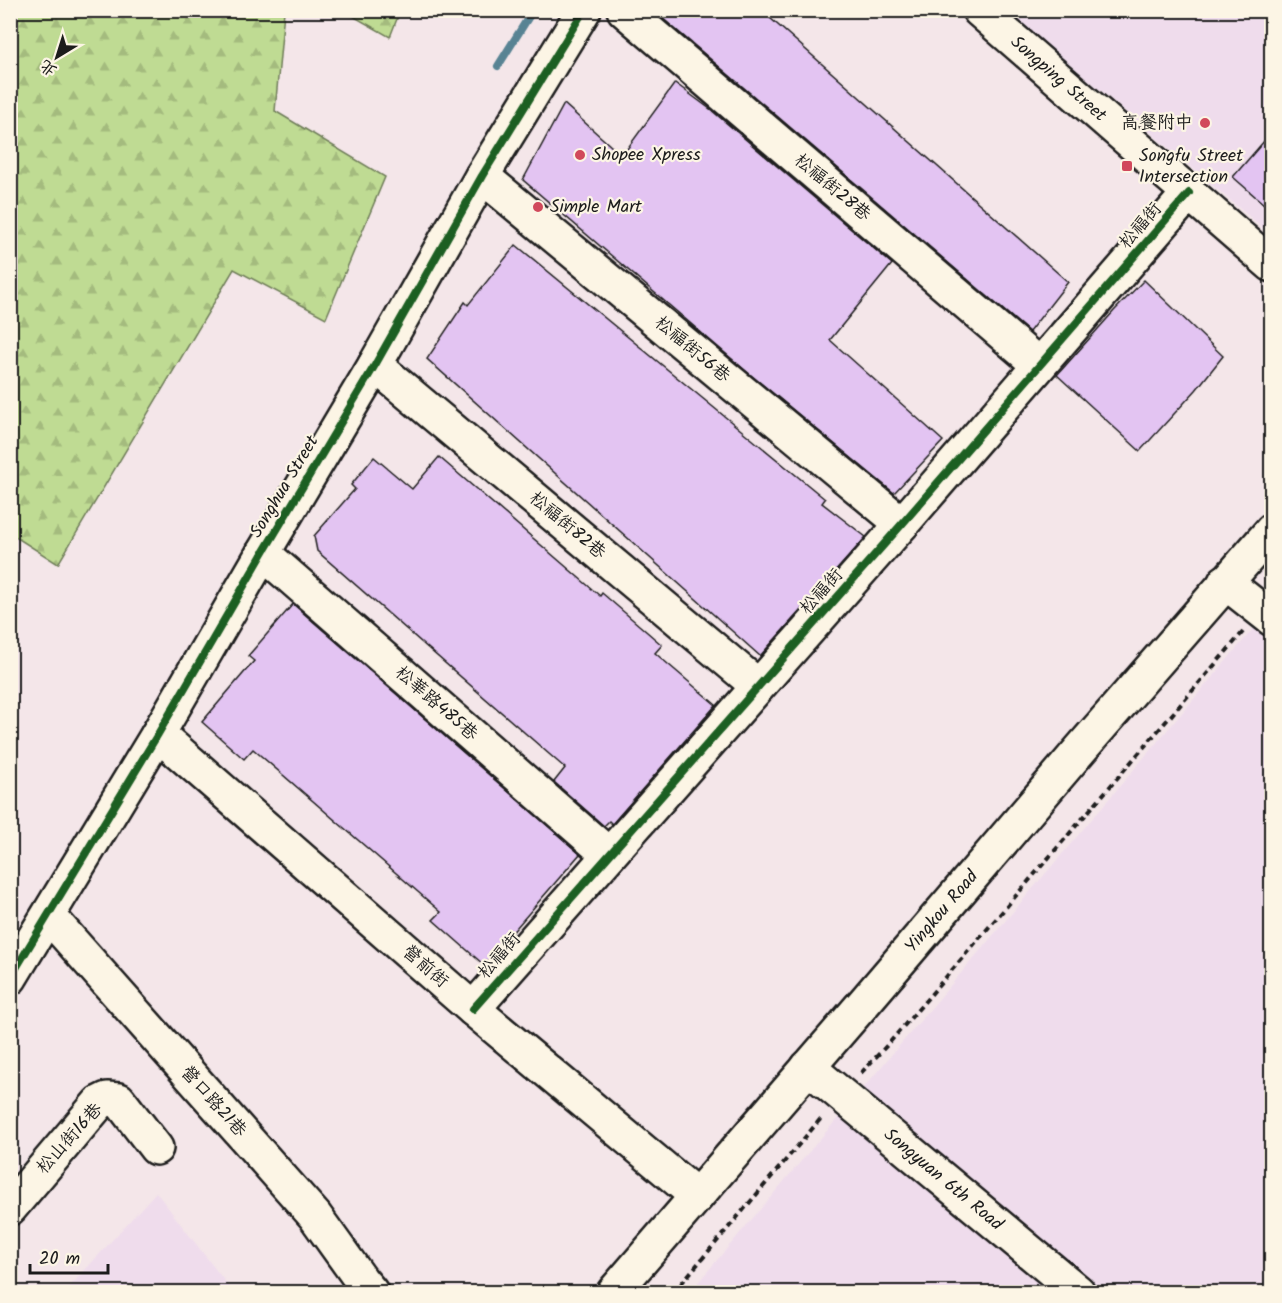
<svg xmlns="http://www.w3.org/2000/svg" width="1282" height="1303" font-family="Kalam,'LXGW WenKai TC',sans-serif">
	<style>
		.built { fill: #efdcec }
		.forest { fill: url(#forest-firs); stroke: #6e7c58; stroke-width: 1.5 }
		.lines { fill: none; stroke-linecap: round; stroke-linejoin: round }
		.stream { stroke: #598393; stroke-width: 8 }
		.building { fill: #e3c4f2; stroke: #1c1c1c; stroke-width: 1.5 }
		.minor-casing { stroke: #1c1c1c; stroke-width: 38 }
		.path { stroke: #1c1c1c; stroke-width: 4; stroke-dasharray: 6 4.5; stroke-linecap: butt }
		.minor { stroke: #fcf5e5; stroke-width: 33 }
		.cycleway-casing { stroke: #fcf5e5; stroke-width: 11 }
		.cycleway { stroke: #1b5e20; stroke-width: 8 }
		.poi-dot { fill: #d1495b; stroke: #fcf5e5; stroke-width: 2 }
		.labels { text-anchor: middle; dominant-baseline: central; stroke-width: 4.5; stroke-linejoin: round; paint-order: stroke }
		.street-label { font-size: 18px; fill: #1c1c1c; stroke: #fcf5e5 }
		.poi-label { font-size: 18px; fill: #1c1c1c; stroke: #fcf5e5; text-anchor: start }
	</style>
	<defs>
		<pattern id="forest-firs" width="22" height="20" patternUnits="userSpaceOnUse" patternTransform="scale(1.5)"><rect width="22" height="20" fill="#bfdb93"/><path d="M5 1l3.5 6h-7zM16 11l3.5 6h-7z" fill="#a4bb7e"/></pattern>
	</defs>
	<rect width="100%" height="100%" fill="#f4e6e9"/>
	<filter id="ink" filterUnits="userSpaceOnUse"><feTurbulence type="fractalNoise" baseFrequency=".0167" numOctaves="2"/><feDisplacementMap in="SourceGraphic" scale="12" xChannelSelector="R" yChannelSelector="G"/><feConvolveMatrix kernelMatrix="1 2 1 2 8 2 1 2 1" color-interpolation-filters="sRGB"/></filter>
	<g filter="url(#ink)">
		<!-- built -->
		<g class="built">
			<path d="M 1007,11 L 1271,11 L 1271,235 Z"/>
			<path d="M 1266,614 L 1271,618 L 1271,1292 L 690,1292 Z"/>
			<path d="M 156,1192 L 233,1292 L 65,1292 Z"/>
		</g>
		<!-- forest -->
		<g class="forest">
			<path d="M 10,11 L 284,11 L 275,111 L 385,177 L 326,318 L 234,269 L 58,564 L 11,534 Z"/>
			<path d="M 344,11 L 400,11 L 390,37 Z"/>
		</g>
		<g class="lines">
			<!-- stream -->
			<path class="stream" d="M 498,66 L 533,10"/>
		</g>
		<!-- building -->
		<g class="building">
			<path d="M 653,10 L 761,10 L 1068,282 L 1029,332 Z"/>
			<path d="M 675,83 L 710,109 L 892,264 L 830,340 L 943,441 L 894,493 L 746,371 L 523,180 L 564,104 L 622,156 Z"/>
			<path d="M 1272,132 L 1272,211 L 1233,177 Z"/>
			<path d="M 516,245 L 825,499 L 822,503 L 866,537 L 760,656 L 427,359 L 465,302 L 468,305 Z"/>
			<path d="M 1144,280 L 1223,356 L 1196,390 L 1140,451 L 1057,375 L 1114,311 Z"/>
			<path d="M 374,457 L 412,489 L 439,457 L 600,596 L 602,593 L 662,645 L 655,653 L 716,705 L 612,824 L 609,821 L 604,826 L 554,782 L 565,768 L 317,551 L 314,536 L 355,489 L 351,485 Z"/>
			<path d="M 293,604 L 580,854 L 484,965 L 433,920 L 441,912 L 253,749 L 244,759 L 202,722 L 254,661 L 248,656 Z"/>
		</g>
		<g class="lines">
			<defs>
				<g id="minor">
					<path d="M 624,10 L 1039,365"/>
					<path id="s1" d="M 979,10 L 1272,265"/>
					<path d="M 482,176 L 902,524"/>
					<path d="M 375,365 L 758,686"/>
					<path d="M 263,553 L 609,855"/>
					<path d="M 1225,582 L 1272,619"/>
					<path d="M 158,734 L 473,1009 L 697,1196"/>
					<path d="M 49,916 L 315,1216 L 361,1280 L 371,1292"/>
					<path d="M 10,978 L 158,734 L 263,553 L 375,365 L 482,176 L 584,10"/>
					<path d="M 473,1009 L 902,524 L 1189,193"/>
					<path id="s2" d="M 808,1067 L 1078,1292"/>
					<path d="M 10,1208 L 99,1103 L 107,1099 L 119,1100 L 156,1148"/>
					<path id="s3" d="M 614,1292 L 863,1004 L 1080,750 L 1272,530"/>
				</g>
			</defs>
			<!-- minor casing -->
			<use href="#minor" class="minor-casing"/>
			<!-- path -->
			<g class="path">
				<path d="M 861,1073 L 890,1042 L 1243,632"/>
				<path d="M 674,1292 L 823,1116"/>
			</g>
			<!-- minor -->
			<use href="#minor" class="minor"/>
			<defs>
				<g id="cycleway">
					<path d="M 10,978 L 158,734 L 263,553 L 375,365 L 482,176 L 584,10"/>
					<path d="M 473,1009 L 902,524 L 1189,193"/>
				</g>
			</defs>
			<!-- cycleway casing -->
			<use href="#cycleway" class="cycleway-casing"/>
			<!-- cycleway -->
			<use href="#cycleway" class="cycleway"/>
		</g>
	</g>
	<!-- markers -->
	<g class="poi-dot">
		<circle cx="1205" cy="123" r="6"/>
		<circle cx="580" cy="155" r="6"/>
		<rect x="1121" y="160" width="12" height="12" rx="3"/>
		<circle cx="538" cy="207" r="6"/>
	</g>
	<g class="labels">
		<!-- street labels -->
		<g class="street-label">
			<text stroke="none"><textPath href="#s1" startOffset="105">Songping Street</textPath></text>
			<text transform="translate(832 188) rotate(40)">松福街28巷</text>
			<text transform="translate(1141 226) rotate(-49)">松福街</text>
			<text transform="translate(692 350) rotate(40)">松福街56巷</text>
			<text transform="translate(285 487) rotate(-59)">Songhua Street</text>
			<text transform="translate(567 526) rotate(40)">松福街82巷</text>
			<text transform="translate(822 592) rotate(-48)">松福街</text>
			<text transform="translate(436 704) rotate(41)">松華路485巷</text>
			<text stroke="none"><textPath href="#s3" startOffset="502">Yingkou Road</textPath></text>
			<text transform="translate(500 956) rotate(-49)">松福街</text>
			<text transform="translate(425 967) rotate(41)">營前街</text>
			<text transform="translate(213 1102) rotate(48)">營口路21巷</text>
			<text transform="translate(70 1139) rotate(-48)">松山街16巷</text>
			<text stroke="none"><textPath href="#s2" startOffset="176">Songyuan 6th Road</textPath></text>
		</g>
		<!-- poi labels -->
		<g class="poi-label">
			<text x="1193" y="123" text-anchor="end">高餐附中</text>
			<text x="592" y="155">Shopee Xpress</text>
			<text x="1139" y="156">Songfu Street<tspan x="1139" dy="21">Intersection</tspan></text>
			<text x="550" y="207">Simple Mart</text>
		</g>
	</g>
	<!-- margin -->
	<rect width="1282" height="1303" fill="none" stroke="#fcf5e5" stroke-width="36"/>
	<rect x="18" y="18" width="1246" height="1267" fill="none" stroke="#1c1c1c" stroke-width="2" filter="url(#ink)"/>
	<!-- north arrow -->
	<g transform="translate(57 57) rotate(218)" stroke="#fcf5e5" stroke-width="4.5" paint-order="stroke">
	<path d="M0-4.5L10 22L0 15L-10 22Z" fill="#1c1c1c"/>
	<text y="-9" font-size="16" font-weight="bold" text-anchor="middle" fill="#1c1c1c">北</text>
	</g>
	<!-- scale -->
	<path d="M30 1264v9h78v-9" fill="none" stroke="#1c1c1c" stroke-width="3"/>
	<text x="39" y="1264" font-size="18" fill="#1c1c1c" stroke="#fcf5e5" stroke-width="4.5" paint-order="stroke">20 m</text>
</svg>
